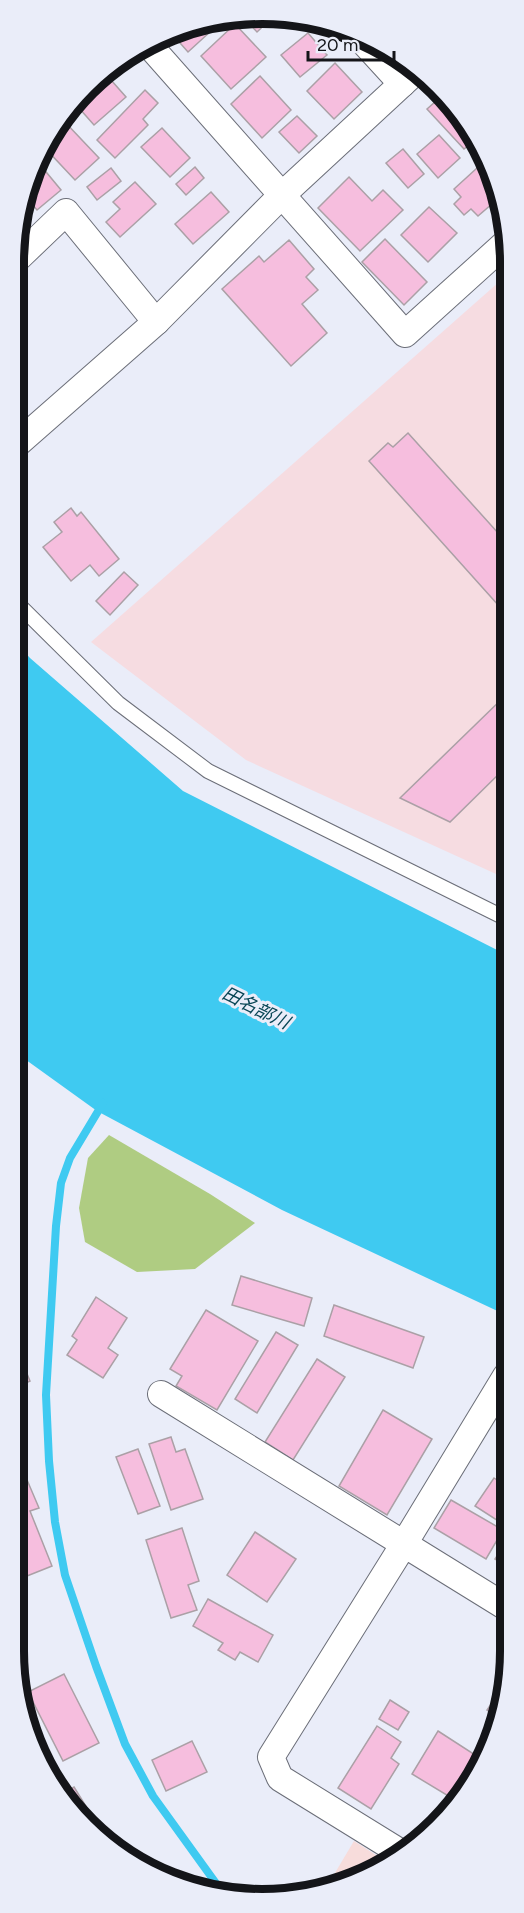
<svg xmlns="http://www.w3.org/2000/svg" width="524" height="1913" font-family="Figtree,'Noto Sans JP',sans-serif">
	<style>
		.commercial { fill: #f7dcdb }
		.industrial { fill: #f6dce1 }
		.green { fill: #afcc82 }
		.water { fill: #3fcaf1 }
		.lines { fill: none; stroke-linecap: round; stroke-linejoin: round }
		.stream { stroke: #3fcaf1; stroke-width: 8 }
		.building { fill: #f6bede; stroke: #aba0a6; stroke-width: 1.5 }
		.lane-casing { stroke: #6b6e78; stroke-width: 16 }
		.street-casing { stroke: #6b6e78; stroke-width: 28 }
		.lane { stroke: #fff; stroke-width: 14 }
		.street { stroke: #fff; stroke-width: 26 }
		.labels { text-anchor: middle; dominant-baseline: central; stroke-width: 6; stroke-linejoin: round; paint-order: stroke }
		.water-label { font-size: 18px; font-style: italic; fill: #084555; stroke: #eaedf9 }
		.rim { fill: none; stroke: #141519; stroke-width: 8 }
	</style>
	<rect width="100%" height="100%" fill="#eaedf9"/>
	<!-- commercial -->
	<path class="commercial" d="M 354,1841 L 387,1862 L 342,1886 L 326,1888 Z"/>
	<!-- industrial -->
	<path class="industrial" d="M 508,274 L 507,879 L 246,760 L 91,642 Z"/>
	<!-- green -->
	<path class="green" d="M 109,1135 L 210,1194 L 255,1223 L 195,1269 L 137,1272 L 85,1242 L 79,1208 L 88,1158 Z"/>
	<!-- water -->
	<path class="water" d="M 17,644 L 30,658 L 183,791 L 507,955 L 506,1315 L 282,1210 L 97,1111 L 15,1052 Z"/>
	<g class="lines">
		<!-- stream -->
		<path class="stream" d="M 103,1103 L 70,1158 L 61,1183 L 56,1226 L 46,1395 L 49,1461 L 55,1522 L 65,1575 L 96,1666 L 125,1744 L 153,1796 L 223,1893"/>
	</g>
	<!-- building -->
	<g class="building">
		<path d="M 213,18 L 220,18 L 222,21 L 188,52 L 173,35 Z"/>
		<path d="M 244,18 L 272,18 L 257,32 Z"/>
		<path d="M 235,24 L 266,57 L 231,89 L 201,56 Z"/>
		<path d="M 308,33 L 327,55 L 300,77 L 281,55 Z"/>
		<path d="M 335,63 L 362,92 L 334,119 L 307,91 Z"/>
		<path d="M 260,76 L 291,110 L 262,138 L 231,104 Z"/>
		<path d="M 111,80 L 126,97 L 94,125 L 79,108 Z"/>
		<path d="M 145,90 L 158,103 L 143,119 L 148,125 L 115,158 L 97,140 Z"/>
		<path d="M 444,94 L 449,98 L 475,140 L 464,149 L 427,109 Z"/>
		<path d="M 297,116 L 317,136 L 299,153 L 279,132 Z"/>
		<path d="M 63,120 L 99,158 L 75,180 L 45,148 L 53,130 Z"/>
		<path d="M 162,128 L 190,158 L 170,177 L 141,147 Z"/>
		<path d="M 439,135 L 460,158 L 438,178 L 417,154 Z"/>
		<path d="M 403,149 L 424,174 L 408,188 L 386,163 Z"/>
		<path d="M 42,167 L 61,190 L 37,210 L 25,196 L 27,192 L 33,187 L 31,184 L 36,172 Z"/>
		<path d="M 195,167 L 204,178 L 186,195 L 176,184 Z"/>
		<path d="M 111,168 L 121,181 L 97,200 L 87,187 Z"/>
		<path d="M 477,168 L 498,192 L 500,197 L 478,216 L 471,209 L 464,215 L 454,204 L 461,197 L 454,189 Z"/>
		<path d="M 349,177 L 372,201 L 383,190 L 403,210 L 360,251 L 318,208 Z"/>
		<path d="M 135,182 L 156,204 L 120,237 L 106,222 L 120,209 L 113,202 Z"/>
		<path d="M 211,192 L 229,212 L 193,244 L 175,224 Z"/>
		<path d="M 429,207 L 457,233 L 428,262 L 401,235 Z"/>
		<path d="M 385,239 L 427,282 L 404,305 L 362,262 Z"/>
		<path d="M 289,240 L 314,269 L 306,277 L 318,290 L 302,304 L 327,333 L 291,366 L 222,289 L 259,256 L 264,262 Z"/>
		<path d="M 408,433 L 508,544 L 508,616 L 369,461 L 388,443 L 393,447 Z"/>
		<path d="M 71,508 L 77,516 L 81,512 L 119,559 L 99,576 L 90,565 L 71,581 L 43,547 L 62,532 L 54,522 Z"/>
		<path d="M 124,572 L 138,585 L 110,615 L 96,601 Z"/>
		<path d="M 508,693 L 507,766 L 450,822 L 400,798 Z"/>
		<path d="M 241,1276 L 312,1298 L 304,1326 L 232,1305 Z"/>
		<path d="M 96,1297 L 127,1318 L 108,1348 L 118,1355 L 103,1378 L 67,1355 L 77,1340 L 72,1336 Z"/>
		<path d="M 334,1305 L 424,1337 L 413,1368 L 324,1336 Z"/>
		<path d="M 206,1310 L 258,1341 L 217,1410 L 176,1386 L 182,1376 L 170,1369 Z"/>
		<path d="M 276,1332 L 298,1345 L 257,1413 L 235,1399 Z"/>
		<path d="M 15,1344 L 30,1381 L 14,1388 Z"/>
		<path d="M 317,1359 L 345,1377 L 293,1460 L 265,1442 Z"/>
		<path d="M 383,1410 L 432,1439 L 387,1515 L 339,1486 Z"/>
		<path d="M 14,1421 L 24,1445 L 14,1449 Z"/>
		<path d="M 171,1437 L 176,1452 L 185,1449 L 203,1499 L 171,1510 L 149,1444 Z"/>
		<path d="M 506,1438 L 506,1458 L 497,1453 Z"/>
		<path d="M 138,1449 L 160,1506 L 138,1514 L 116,1457 Z"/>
		<path d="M 16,1454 L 39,1508 L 30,1511 L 52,1566 L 17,1580 L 14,1572 L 14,1455 Z"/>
		<path d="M 494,1478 L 506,1486 L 506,1526 L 475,1506 Z"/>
		<path d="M 451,1500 L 503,1530 L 486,1559 L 434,1528 Z"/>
		<path d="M 182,1528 L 199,1581 L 188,1585 L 197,1610 L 171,1618 L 146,1540 Z"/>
		<path d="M 255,1532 L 296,1559 L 267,1602 L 227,1575 Z"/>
		<path d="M 506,1542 L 506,1566 L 495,1559 Z"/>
		<path d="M 208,1599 L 273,1635 L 258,1662 L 240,1652 L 235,1660 L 218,1650 L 223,1643 L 193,1626 Z"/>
		<path d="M 14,1647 L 25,1669 L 18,1672 L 14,1651 Z"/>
		<path d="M 64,1674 L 99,1743 L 63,1761 L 28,1692 Z"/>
		<path d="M 506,1682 L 506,1699 L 499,1718 L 487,1710 Z"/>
		<path d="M 390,1700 L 409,1712 L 398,1730 L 379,1719 Z"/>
		<path d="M 377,1726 L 401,1742 L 391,1758 L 399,1764 L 371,1809 L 338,1788 Z"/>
		<path d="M 438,1731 L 483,1760 L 477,1776 L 455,1800 L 412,1774 Z"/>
		<path d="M 192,1741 L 207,1772 L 166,1791 L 152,1760 Z"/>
		<path d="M 74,1787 L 100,1829 L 97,1831 L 75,1815 L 62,1794 Z"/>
	</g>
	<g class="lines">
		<defs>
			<path id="lane" d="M 17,603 L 118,703 L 208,771 L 507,919"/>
			<g id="street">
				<path d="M 359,37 L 402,84"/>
				<path d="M 149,45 L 405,334 L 508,241"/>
				<path d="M 18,258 L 66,212 L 156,322"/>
				<path d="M 17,444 L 156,322 L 282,195 L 416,71"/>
				<path d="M 161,1394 L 404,1544 L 506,1376"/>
				<path d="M 403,1854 L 280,1778 L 271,1757 L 404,1544 L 506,1607"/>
			</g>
		</defs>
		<!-- lane casing -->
		<use href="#lane" class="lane-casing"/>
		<!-- street casing -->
		<use href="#street" class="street-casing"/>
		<!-- lane -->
		<use href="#lane" class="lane"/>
		<!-- street -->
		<use href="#street" class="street"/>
	</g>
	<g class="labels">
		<!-- water labels -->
		<g class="water-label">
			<text transform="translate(256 1008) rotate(26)">田名部川</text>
		</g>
	</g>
	<!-- crop -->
	<path d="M0 0H524V1913H0ZM262 24H262A238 238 0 0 1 500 262V1651A238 238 0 0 1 262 1889H262A238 238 0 0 1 24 1651V262A238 238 0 0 1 262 24Z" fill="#eaedf9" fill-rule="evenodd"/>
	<path class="rim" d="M262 24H262A238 238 0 0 1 500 262V1651A238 238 0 0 1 262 1889H262A238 238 0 0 1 24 1651V262A238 238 0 0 1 262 24Z"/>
	<!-- scale -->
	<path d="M308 51v9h86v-9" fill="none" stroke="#141519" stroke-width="3"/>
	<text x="317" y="51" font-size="18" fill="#141519" stroke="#eaedf9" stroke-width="4.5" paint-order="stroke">20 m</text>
</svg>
